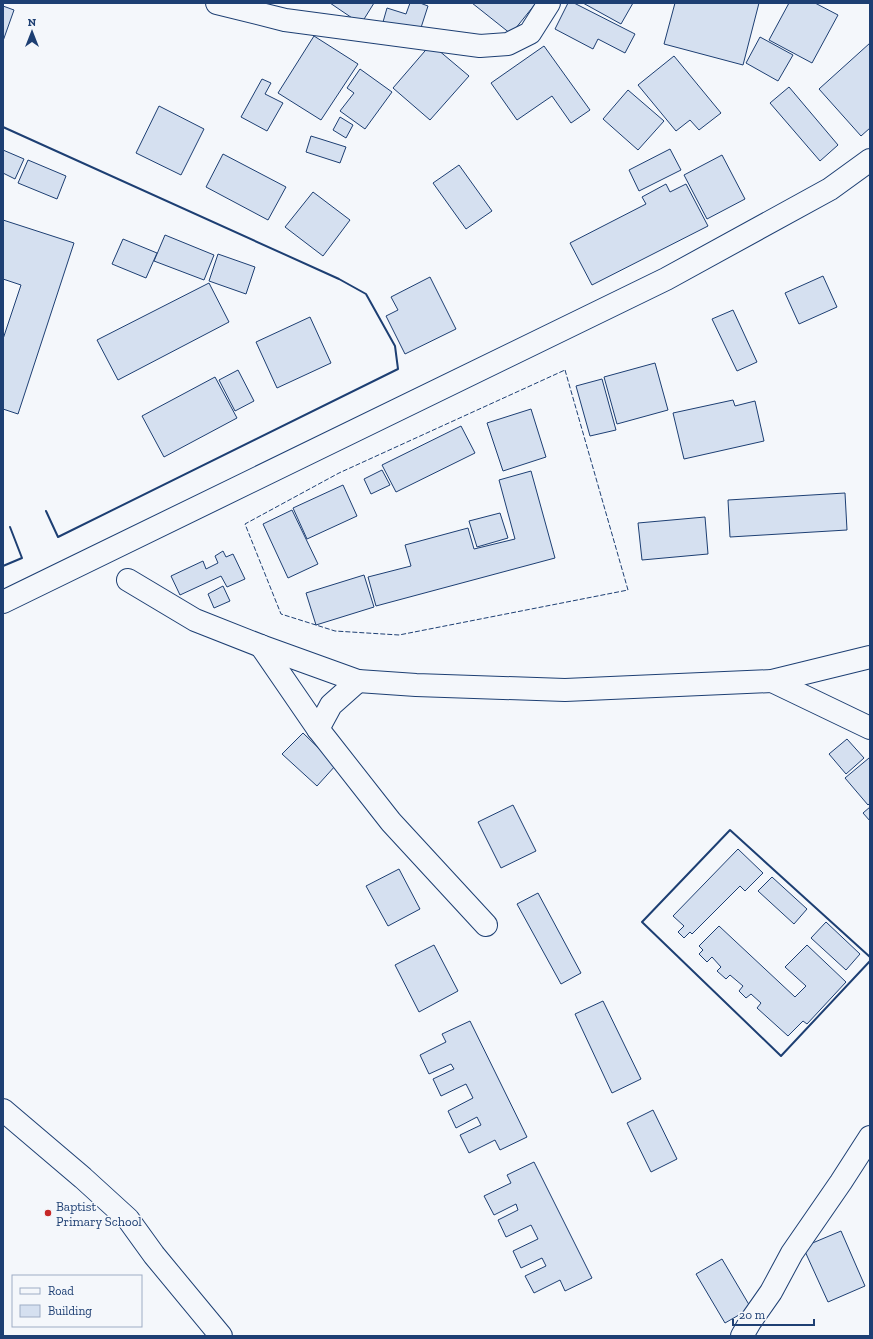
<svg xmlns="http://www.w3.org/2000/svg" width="873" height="1339" font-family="'Zilla Slab',serif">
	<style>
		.building { fill: #d5e0f0; stroke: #1d3f73 }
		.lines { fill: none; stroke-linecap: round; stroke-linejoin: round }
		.street-casing { stroke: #1d3f73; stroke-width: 24 }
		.secondary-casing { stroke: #1d3f73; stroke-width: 24 }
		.street { stroke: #f4f7fb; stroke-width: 22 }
		.secondary { stroke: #f4f7fb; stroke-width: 22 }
		.fence { stroke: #1d3f73; stroke-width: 1; stroke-dasharray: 5 2; stroke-linecap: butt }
		.wall { stroke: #1d3f73; stroke-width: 2 }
		.poi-dot { fill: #c62828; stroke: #f4f7fb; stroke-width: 1.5 }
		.labels { text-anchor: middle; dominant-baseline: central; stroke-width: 3; stroke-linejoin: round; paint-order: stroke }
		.poi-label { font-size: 13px; fill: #1d3f73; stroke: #f4f7fb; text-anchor: start }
	</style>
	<rect width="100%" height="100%" fill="#f4f7fb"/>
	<!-- building -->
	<g class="building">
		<path d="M 330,3 L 374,3 L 361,24 Z"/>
		<path d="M 410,3 L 420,3 L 428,6 L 417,40 L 381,29 L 387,8 L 406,14 Z"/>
		<path d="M 472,3 L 536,3 L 511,34 Z"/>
		<path d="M 568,3 L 574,3 L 635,34 L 625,53 L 598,39 L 593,49 L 555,29 Z"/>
		<path d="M 583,3 L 633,3 L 621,24 Z"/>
		<path d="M 675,3 L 759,3 L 743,65 L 664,44 Z"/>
		<path d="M 789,3 L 815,3 L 838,15 L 812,63 L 769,40 Z"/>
		<path d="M 3,6 L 14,10 L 3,41 Z"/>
		<path d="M 314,36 L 358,64 L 321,120 L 278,93 Z"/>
		<path d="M 760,37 L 793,55 L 778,81 L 746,63 Z"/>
		<path d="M 870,43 L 870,128 L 861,136 L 819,89 Z"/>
		<path d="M 431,44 L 469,76 L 430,120 L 393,88 Z"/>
		<path d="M 544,46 L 590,110 L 571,123 L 552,96 L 517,120 L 491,83 Z"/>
		<path d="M 674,56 L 721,113 L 699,130 L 690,120 L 676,131 L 638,85 Z"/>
		<path d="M 360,69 L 392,92 L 365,129 L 340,111 L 354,93 L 347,88 Z"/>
		<path d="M 262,79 L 271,83 L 265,94 L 283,103 L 267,131 L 241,117 Z"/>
		<path d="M 789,87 L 838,145 L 820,161 L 770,103 Z"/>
		<path d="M 628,90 L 664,121 L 638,150 L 603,119 Z"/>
		<path d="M 159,106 L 204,129 L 181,175 L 136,153 Z"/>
		<path d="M 340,117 L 353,125 L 346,138 L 333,130 Z"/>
		<path d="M 311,136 L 346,147 L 340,163 L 306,152 Z"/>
		<path d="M 670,149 L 681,170 L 639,191 L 629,170 Z"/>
		<path d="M 3,150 L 24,159 L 15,179 L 3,173 Z"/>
		<path d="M 223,154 L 286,187 L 268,220 L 206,187 Z"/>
		<path d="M 722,155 L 745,199 L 707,219 L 684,175 Z"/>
		<path d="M 28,160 L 66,176 L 57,199 L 18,183 Z"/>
		<path d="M 459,165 L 492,211 L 466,229 L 433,183 Z"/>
		<path d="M 666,184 L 670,192 L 686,184 L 708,226 L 592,285 L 570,243 L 646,204 L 642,197 Z"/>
		<path d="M 313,192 L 350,220 L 323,256 L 285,227 Z"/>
		<path d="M 3,220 L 74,243 L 18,414 L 3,409 L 3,339 L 21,285 L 3,279 Z"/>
		<path d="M 165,235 L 214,255 L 204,280 L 154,261 Z"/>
		<path d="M 123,239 L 157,253 L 146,278 L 112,264 Z"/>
		<path d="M 218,254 L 255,267 L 246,294 L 209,281 Z"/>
		<path d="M 823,276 L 837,307 L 799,324 L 785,293 Z"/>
		<path d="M 430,277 L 456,329 L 405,354 L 386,316 L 398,310 L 391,297 Z"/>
		<path d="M 209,283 L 229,322 L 118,380 L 97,340 Z"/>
		<path d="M 733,310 L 757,362 L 737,371 L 712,319 Z"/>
		<path d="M 310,317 L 331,363 L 277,388 L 256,342 Z"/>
		<path d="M 655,363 L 668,410 L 617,424 L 604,377 Z"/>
		<path d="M 238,370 L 254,401 L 235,411 L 219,380 Z"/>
		<path d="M 215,377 L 237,418 L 164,457 L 142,416 Z"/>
		<path d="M 602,379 L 616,430 L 590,436 L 576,386 Z"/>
		<path d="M 733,400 L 735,406 L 755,401 L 764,441 L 684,459 L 673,413 Z"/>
		<path d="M 531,409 L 546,457 L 503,471 L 487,423 Z"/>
		<path d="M 461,426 L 475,453 L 396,492 L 382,465 Z"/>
		<path d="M 382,470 L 390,485 L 371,494 L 364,479 Z"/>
		<path d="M 531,471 L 555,558 L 376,606 L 368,577 L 411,566 L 405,545 L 468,528 L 474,549 L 515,539 L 499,480 Z"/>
		<path d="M 343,485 L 357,516 L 307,539 L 293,508 Z"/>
		<path d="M 845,493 L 847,530 L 730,537 L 728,500 Z"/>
		<path d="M 292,510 L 318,564 L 288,578 L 263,524 Z"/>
		<path d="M 500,513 L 508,538 L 477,547 L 469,521 Z"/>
		<path d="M 705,517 L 708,554 L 642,560 L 638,523 Z"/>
		<path d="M 223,551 L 226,557 L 233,554 L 245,579 L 227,587 L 221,576 L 180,595 L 171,576 L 203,561 L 206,569 L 218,563 L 215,556 Z"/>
		<path d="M 364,575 L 374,607 L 316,625 L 306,593 Z"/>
		<path d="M 223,586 L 230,601 L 214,608 L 208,594 Z"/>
		<path d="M 303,733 L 336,765 L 317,786 L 282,754 Z"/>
		<path d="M 847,739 L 864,758 L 846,774 L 829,754 Z"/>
		<path d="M 869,758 L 870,759 L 870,803 L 868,805 L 845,778 Z"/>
		<path d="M 513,805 L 536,851 L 501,868 L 478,822 Z"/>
		<path d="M 870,807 L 870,821 L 863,813 Z"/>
		<path d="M 738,849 L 763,873 L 745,891 L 740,886 L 692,934 L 690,932 L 684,938 L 678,932 L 684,926 L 673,916 Z"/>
		<path d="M 399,869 L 420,909 L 388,926 L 366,886 Z"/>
		<path d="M 772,877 L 807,909 L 794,924 L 758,891 Z"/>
		<path d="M 538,893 L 581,973 L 561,984 L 517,904 Z"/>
		<path d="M 826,922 L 860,954 L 846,970 L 811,938 Z"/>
		<path d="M 719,926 L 795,997 L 806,986 L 785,967 L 807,945 L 846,982 L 807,1024 L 803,1021 L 788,1036 L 757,1008 L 761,1003 L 751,994 L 746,998 L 739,991 L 743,986 L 730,975 L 726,979 L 717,971 L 721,967 L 712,957 L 707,962 L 699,954 L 703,950 L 699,946 Z"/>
		<path d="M 434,945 L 458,991 L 419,1012 L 395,965 Z"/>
		<path d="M 603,1001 L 641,1079 L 612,1093 L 575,1014 Z"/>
		<path d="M 470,1021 L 527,1137 L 500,1150 L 495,1140 L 469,1153 L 460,1135 L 481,1125 L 477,1117 L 456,1128 L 448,1111 L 473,1098 L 466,1084 L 441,1096 L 433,1079 L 454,1069 L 451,1064 L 429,1074 L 420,1055 L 446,1042 L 442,1034 Z"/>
		<path d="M 653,1110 L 677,1159 L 651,1172 L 627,1123 Z"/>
		<path d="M 534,1162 L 592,1278 L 565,1291 L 560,1280 L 534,1293 L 525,1276 L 546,1266 L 542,1258 L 521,1268 L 513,1251 L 538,1239 L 531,1225 L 506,1237 L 498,1220 L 518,1210 L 516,1204 L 494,1215 L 484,1196 L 511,1183 L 507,1175 Z"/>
		<path d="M 841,1231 L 865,1286 L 828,1302 L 803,1247 Z"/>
		<path d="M 722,1259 L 751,1308 L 725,1323 L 696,1274 Z"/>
	</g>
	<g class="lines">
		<defs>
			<g id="street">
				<path d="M 217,3 L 285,20 L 480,46 L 508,44 L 530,33 L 549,3"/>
				<path d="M 128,580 L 195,620 L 261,646 L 358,681 L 416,685 L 565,690 L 772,681 L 870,657"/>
				<path d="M 261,646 L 318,729 L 391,822 L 486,925"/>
				<path d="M 772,681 L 870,728"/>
				<path d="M 318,729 L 331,705 L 358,681"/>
				<path d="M 3,1110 L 83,1178 L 128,1219 L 154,1255 L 221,1336"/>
				<path d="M 742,1336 L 750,1322 L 771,1292 L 792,1253 L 841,1182 L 870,1137"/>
			</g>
			<path id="secondary" d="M 3,602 L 666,279 L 830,189 L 870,160"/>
		</defs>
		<!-- street casing -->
		<use href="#street" class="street-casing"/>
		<!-- secondary casing -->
		<use href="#secondary" class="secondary-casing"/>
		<!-- street -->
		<use href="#street" class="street"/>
		<!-- secondary -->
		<use href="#secondary" class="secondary"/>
		<!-- fence -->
		<path class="fence" d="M 565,370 L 628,590 L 399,635 L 335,631 L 281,614 L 245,524 L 339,473 Z"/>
		<!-- wall -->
		<g class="wall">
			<path d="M 3,127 L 339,279 L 366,294 L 395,346 L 398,369 L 58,537 L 46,511"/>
			<path d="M 3,566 L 22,558 L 10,527"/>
			<path d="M 870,957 L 730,830 L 642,922 L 781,1056 L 870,961"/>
		</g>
	</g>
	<!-- markers -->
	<circle class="poi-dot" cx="48" cy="1213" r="4"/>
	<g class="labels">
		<!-- poi labels -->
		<g class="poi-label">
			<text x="56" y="1206">Baptist<tspan x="56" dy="15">Primary School</tspan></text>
		</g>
	</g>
	<!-- border -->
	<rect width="873" height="1339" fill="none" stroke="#1d3f73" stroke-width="8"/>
	<!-- legend -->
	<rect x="12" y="1275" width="130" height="52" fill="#f4f7fb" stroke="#9eadc5"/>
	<rect x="20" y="1288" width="20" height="6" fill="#f4f7fb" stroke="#9eadc5"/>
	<text x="48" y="1295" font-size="12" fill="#1d3f73">Road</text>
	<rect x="20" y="1305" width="20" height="12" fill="#d5e0f0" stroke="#9eadc5"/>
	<text x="48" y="1315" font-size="12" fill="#1d3f73">Building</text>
	<!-- north arrow -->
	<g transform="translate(32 32)" stroke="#f4f7fb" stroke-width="3" paint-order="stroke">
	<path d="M0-3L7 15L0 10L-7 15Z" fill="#1d3f73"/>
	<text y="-6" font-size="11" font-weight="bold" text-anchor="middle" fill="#1d3f73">N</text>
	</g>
	<!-- scale -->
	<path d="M733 1319v6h81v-6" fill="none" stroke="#1d3f73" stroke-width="2"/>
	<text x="739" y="1319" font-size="12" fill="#1d3f73" stroke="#f4f7fb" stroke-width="3" paint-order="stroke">20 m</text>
</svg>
